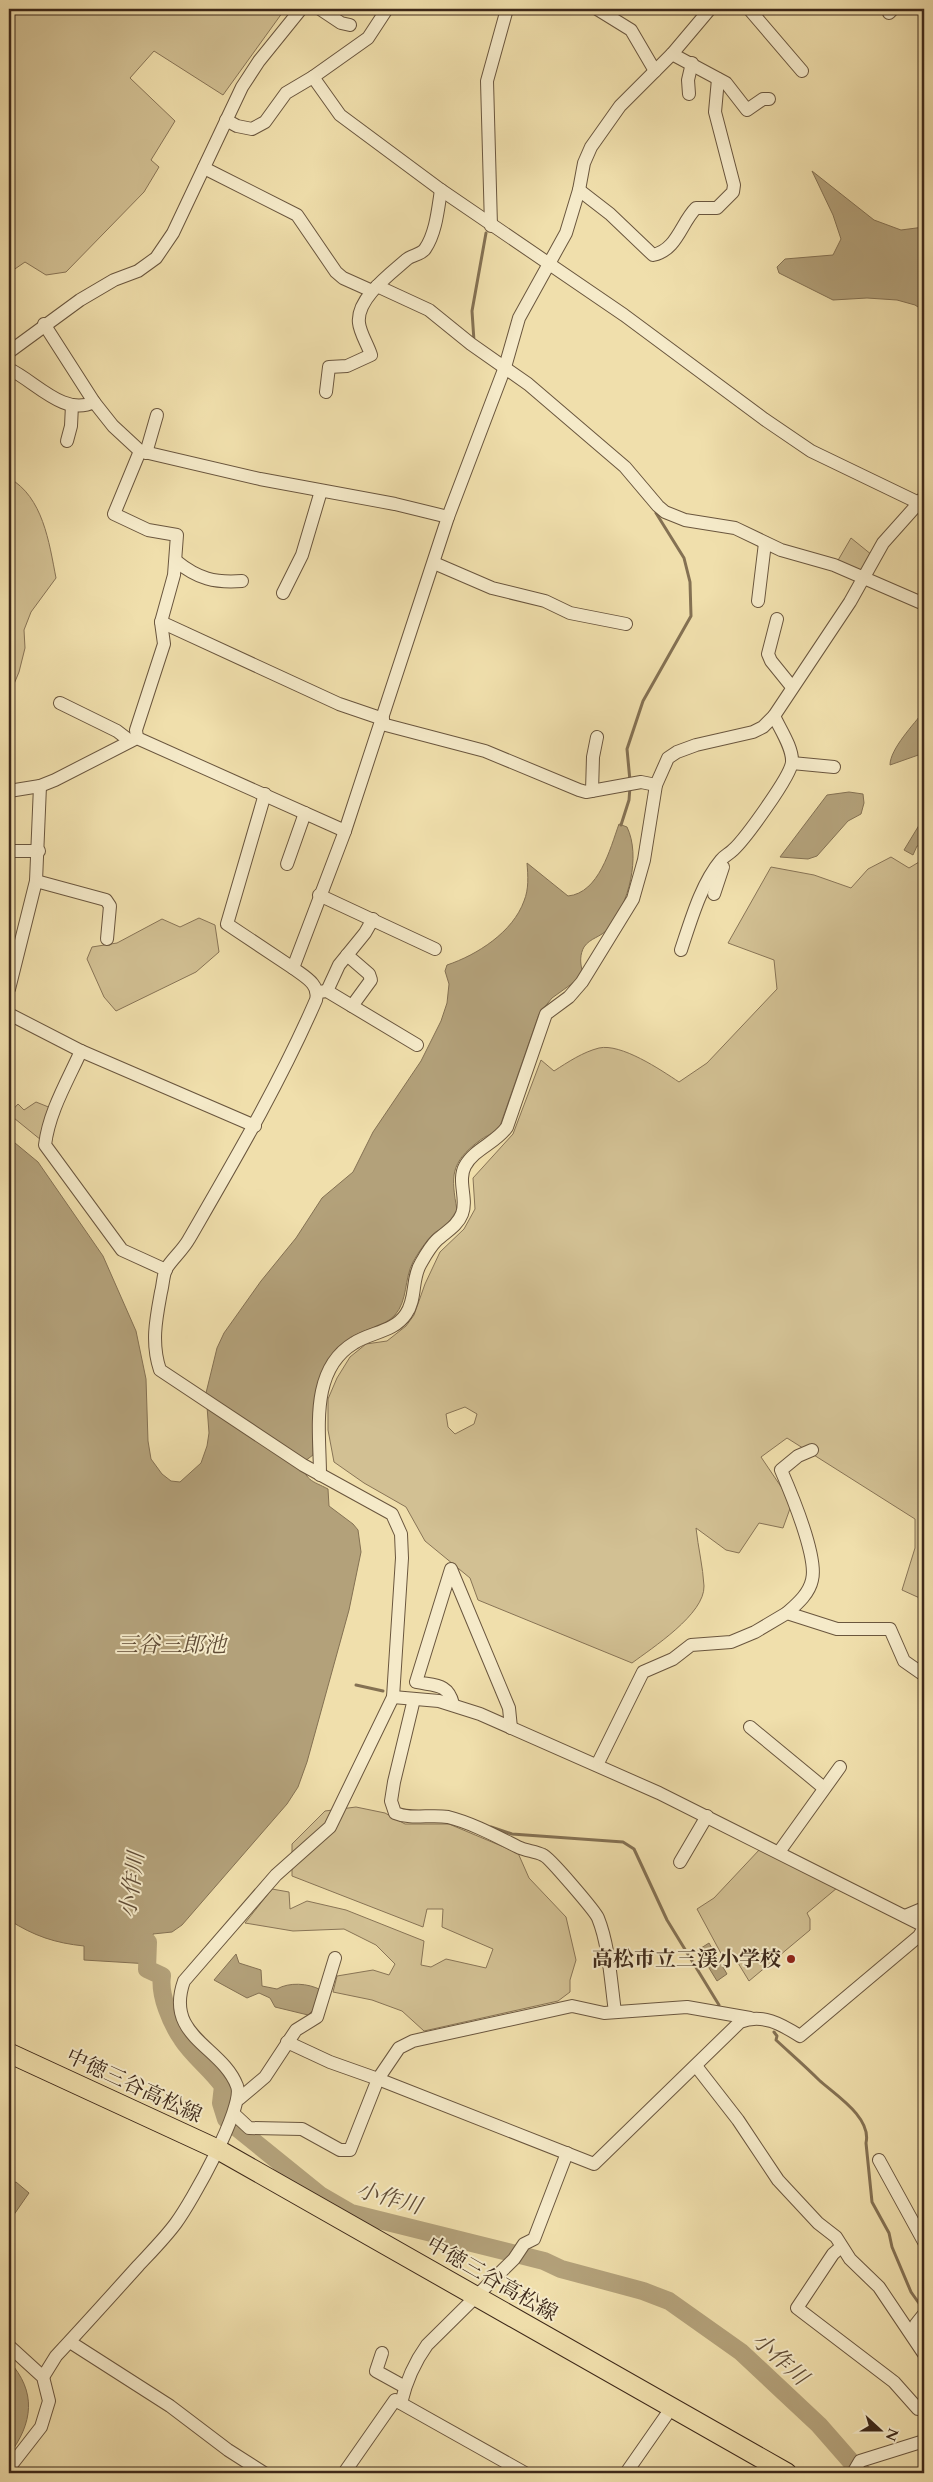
<svg xmlns="http://www.w3.org/2000/svg" width="933" height="2482" font-family="Cardo,'Noto Serif JP',serif">
	<style>
		.green { fill: #d2c093; stroke: #887456; fill-rule: evenodd }
		.water { fill: #b3a17a; stroke: #847153 }
		.lines { fill: none; stroke-linecap: round; stroke-linejoin: round }
		.stream { stroke: #847153; stroke-width: 3 }
		.river { stroke: #b3a17a; stroke-width: 18 }
		.street-casing { stroke: #6a563e; stroke-width: 14 }
		.primary-casing { stroke: #3d2819; stroke-width: 21 }
		.street { stroke: #f5eac9; stroke-width: 12 }
		.primary { stroke: #f0dfac; stroke-width: 19 }
		.poi-dot { fill: #8f2418; stroke: #f5eac9; stroke-width: 2 }
		.labels { text-anchor: middle; dominant-baseline: central; stroke-width: 4; stroke-linejoin: round; paint-order: stroke }
		.poi-label { font-size: 21px; font-weight: bold; fill: #3d2819; stroke: #f5eac9; text-anchor: end }
		.street-label { font-size: 21px; fill: #3d2819; stroke: #f5eac9 }
		.water-label { font-size: 22px; font-style: italic; fill: #604c36; stroke: #f5eac9 }
	</style>
	<rect width="100%" height="100%" fill="#f0dfac"/>
	<filter id="stains"><feTurbulence type="fractalNoise" baseFrequency=".004" numOctaves="4"/><feColorMatrix values="0 0 0 0 .2 0 0 0 0 .09 0 0 0 0 .02 0 0 0 .5 -.17"/></filter>
	<radialGradient id="worn" r=".72"><stop offset=".6" stop-color="#630" stop-opacity="0"/><stop offset="1" stop-color="#630" stop-opacity=".3"/></radialGradient>
	<!-- green -->
	<g class="green">
		<path d="M 9,9 L 285,9 L 223,95 L 154,51 L 130,78 L 175,121 L 151,160 L 159,167 L 144,192 L 66,272 L 46,275 L 25,262 L 9,273 Z"/>
		<path d="M 9,478 C 43,497 49,542 56,578 L 31,612 L 24,630 L 25,648 L 19,672 L 9,696 Z"/>
		<path d="M 851,538 L 872,555 L 860,573 L 837,562 Z"/>
		<path d="M 891,857 L 909,868 L 924,859 L 924,1600 L 902,1590 L 915,1548 L 915,1519 L 787,1438 L 761,1457 L 792,1503 L 783,1528 L 759,1523 L 739,1553 L 726,1550 L 696,1528 C 698,1547 703,1567 704,1586 C 705,1614 652,1648 632,1663 L 478,1600 L 470,1578 L 425,1541 L 406,1507 L 364,1483 L 334,1462 L 328,1430 L 328,1399 L 337,1378 L 350,1357 L 366,1344 L 387,1341 L 406,1326 L 414,1315 L 425,1284 L 440,1252 L 464,1229 L 475,1209 L 473,1178 L 513,1134 L 541,1060 L 554,1071 C 568,1062 583,1052 599,1048 C 621,1043 661,1070 679,1082 L 707,1063 L 777,989 L 774,960 L 728,943 L 771,867 L 814,875 L 851,888 L 868,869 ZM 465,1407 L 477,1414 L 474,1424 L 455,1434 L 448,1427 L 446,1414 Z"/>
		<path d="M 199,918 L 215,925 L 219,952 L 196,972 L 116,1011 L 104,997 L 87,959 L 92,947 L 117,943 L 162,919 L 180,927 Z"/>
		<path d="M 36,1102 L 51,1108 L 41,1140 L 9,1114 L 18,1104 L 24,1110 Z"/>
		<path d="M 356,1807 L 385,1813 L 405,1824 L 449,1824 L 518,1853 L 529,1878 L 566,1917 L 576,1960 L 570,1980 L 570,1992 L 558,2001 L 424,2031 L 402,2011 L 372,2000 L 333,1992 L 337,1976 L 373,1970 L 389,1975 L 395,1964 L 376,1945 L 344,1929 L 293,1931 L 245,1923 L 272,1889 L 289,1892 L 290,1909 L 307,1901 L 346,1910 L 424,1941 L 421,1965 L 431,1967 L 446,1959 L 486,1968 L 493,1949 L 442,1927 L 443,1909 L 427,1909 L 423,1927 L 292,1876 L 292,1844 L 325,1811 Z"/>
		<path d="M 760,1849 L 837,1888 L 807,1913 L 810,1919 L 810,1930 L 749,1981 L 732,1953 L 724,1959 L 697,1909 L 714,1898 Z"/>
	</g>
	<!-- water -->
	<g class="water">
		<path d="M 812,171 L 874,220 L 901,230 L 924,227 L 924,311 L 915,305 L 897,300 L 867,298 L 833,300 L 779,273 L 777,267 L 785,259 L 833,255 L 841,239 L 833,215 Z"/>
		<path d="M 924,711 L 924,753 L 890,765 C 890,749 914,724 924,711 Z"/>
		<path d="M 849,792 L 863,794 L 864,803 L 861,814 L 848,821 L 817,856 L 808,859 L 780,857 L 827,795 Z"/>
		<path d="M 924,817 L 924,846 L 917,846 L 913,855 L 904,850 Z"/>
		<path d="M 619,824 L 627,827 C 641,856 629,904 608,929 C 601,937 590,938 584,947 C 580,954 580,962 582,970 L 577,980 L 552,998 L 539,1014 L 500,1126 C 491,1136 488,1134 479,1141 C 450,1163 451,1176 457,1210 C 453,1216 449,1223 443,1228 C 440,1230 436,1231 433,1234 C 426,1241 418,1253 413,1262 C 404,1279 408,1300 395,1315 C 383,1328 364,1328 351,1338 C 309,1366 314,1411 313,1455 L 305,1461 C 302,1480 313,1481 328,1489 L 329,1506 L 353,1524 L 358,1530 L 361,1552 L 349,1610 L 307,1762 L 298,1787 L 287,1804 L 182,1925 L 172,1932 L 153,1934 L 150,1964 L 84,1960 L 84,1946 C 55,1943 34,1936 9,1920 L 9,1138 L 38,1162 L 103,1256 L 136,1331 L 146,1379 L 148,1441 L 151,1459 L 162,1474 L 171,1481 L 180,1482 L 201,1463 L 207,1446 L 209,1433 L 206,1393 L 217,1348 L 224,1333 L 261,1281 L 296,1238 L 322,1198 L 353,1172 L 373,1132 L 421,1061 L 441,1021 L 447,1003 L 449,984 L 445,971 L 447,965 C 477,955 513,932 524,901 C 529,889 528,876 527,863 L 568,896 C 599,893 610,849 619,824 Z"/>
		<path d="M 709,1943 L 727,1974 L 717,1981 L 698,1950 Z"/>
		<path d="M 236,1954 L 239,1963 L 261,1970 L 262,1986 L 277,1989 C 289,1982 308,1983 321,1990 L 315,2008 L 308,2015 L 275,2007 L 270,1998 L 259,1993 L 247,1998 L 214,1980 Z"/>
		<path d="M 16,2182 L 29,2193 L 13,2216 L 9,2215 L 9,2185 Z"/>
		<path d="M 9,2361 C 37,2392 33,2423 9,2455 Z"/>
	</g>
	<g class="lines">
		<!-- stream -->
		<g class="stream">
			<path d="M 474,341 L 472,311 L 486,233"/>
			<path d="M 630,781 L 627,749 L 643,701 L 691,616 L 690,582 L 684,558 L 656,513"/>
			<path d="M 621,825 L 629,800 L 630,787"/>
			<path d="M 356,1685 L 383,1691"/>
			<path d="M 491,1827 L 512,1834 L 623,1842 L 634,1849 L 667,1920 L 719,2005"/>
			<path d="M 774,2032 L 777,2036 L 776,2040 C 790,2053 805,2066 819,2080 C 834,2094 872,2117 866,2143 L 872,2202 L 889,2233 L 892,2247 L 911,2292 L 923,2309"/>
		</g>
		<!-- river -->
		<path class="river" d="M 148,1942 L 147,1969 L 162,1976 C 159,1995 171,2023 182,2039 C 193,2056 211,2069 223,2086 L 221,2103 L 226,2119 L 320,2195 L 351,2213 L 544,2261 L 561,2269 L 643,2291 L 669,2301 L 741,2352 L 819,2425 L 854,2465 L 863,2473"/>
		<defs>
			<g id="street">
				<path d="M 320,9 L 341,23 L 350,25"/>
				<path d="M 597,9 L 631,30 L 655,71"/>
				<path d="M 749,9 L 802,71"/>
				<path d="M 889,13 L 893,9"/>
				<path d="M 672,54 L 726,83 L 747,110 L 763,99 L 769,99"/>
				<path d="M 313,77 L 340,115 L 441,190 L 624,315 L 764,419 L 811,451 L 919,503"/>
				<path d="M 689,94 L 688,80 L 692,63"/>
				<path d="M 226,120 L 237,126 L 252,129 L 265,122 L 286,93 L 313,77 L 368,38 L 387,9"/>
				<path d="M 204,168 L 297,215 L 336,272 L 343,278 L 372,291"/>
				<path d="M 579,190 L 610,214 L 653,255 C 677,250 681,223 696,208 L 717,208 L 733,192 L 734,185 L 715,112 L 718,79"/>
				<path d="M 491,226 L 487,81 L 507,9"/>
				<path d="M 377,286 L 429,310 L 471,344 L 528,384 L 625,467 L 658,506 L 665,512 L 685,520 L 735,528 L 781,550 L 834,565 L 924,604"/>
				<path d="M 44,324 L 94,402 L 113,426 L 140,451 L 260,479 L 395,504 L 448,517"/>
				<path d="M 9,352 L 80,300 L 114,280 L 138,271 L 156,258 L 173,233 L 242,87 L 259,61 L 301,9"/>
				<path d="M 9,369 C 35,381 64,417 94,402"/>
				<path d="M 326,392 L 329,367 L 347,366 L 371,355 C 368,345 360,333 359,323 C 356,299 390,274 406,260 C 411,255 421,255 425,249 C 436,233 438,209 441,190"/>
				<path d="M 67,441 L 71,426 L 72,405"/>
				<path d="M 146,453 L 157,415"/>
				<path d="M 176,561 C 198,579 215,583 242,581"/>
				<path d="M 434,563 L 492,588 L 545,601 L 570,613 L 626,624"/>
				<path d="M 283,593 L 302,555 L 321,491"/>
				<path d="M 758,601 L 765,543"/>
				<path d="M 777,619 L 768,654 L 771,661 L 792,687"/>
				<path d="M 161,622 L 339,704 L 383,719"/>
				<path d="M 60,703 L 117,731 L 130,741"/>
				<path d="M 382,724 L 485,751 L 579,790 L 586,792 L 641,782 L 656,785"/>
				<path d="M 137,738 L 136,730 L 164,644 L 161,622 L 174,575 L 177,535 L 148,530 L 114,514 L 140,451"/>
				<path d="M 792,763 L 834,767"/>
				<path d="M 9,791 L 40,786 L 55,780 L 137,738 L 345,831"/>
				<path d="M 592,791 L 593,757 L 597,737"/>
				<path d="M 265,794 L 227,924 L 293,968"/>
				<path d="M 9,851 L 39,851"/>
				<path d="M 287,864 L 305,813"/>
				<path d="M 36,881 L 106,900 L 110,906 L 107,939"/>
				<path d="M 714,894 L 723,867"/>
				<path d="M 319,895 L 435,949"/>
				<path d="M 681,950 C 691,920 701,884 721,860 C 724,856 729,854 733,850 C 745,839 791,776 792,762 C 793,748 780,729 774,716"/>
				<path d="M 347,955 L 369,974 L 371,980 L 352,1006"/>
				<path d="M 9,989 L 36,881 L 40,786"/>
				<path d="M 327,991 L 339,965 L 365,933 L 373,919"/>
				<path d="M 318,992 L 327,991 L 417,1045"/>
				<path d="M 9,1014 L 81,1051 L 255,1126"/>
				<path d="M 81,1051 C 67,1082 49,1112 45,1145 L 122,1250 L 166,1270"/>
				<path d="M 320,1475 C 320,1431 309,1370 354,1343 C 371,1332 394,1332 406,1314 C 417,1298 411,1279 421,1263 C 425,1256 430,1247 436,1241 C 445,1232 457,1227 462,1214 C 468,1199 457,1181 465,1166 C 474,1149 496,1143 507,1127 L 546,1014 L 569,997 L 582,982 L 633,899 L 644,860 L 656,785 L 668,758 L 677,752 L 696,745 L 753,732 L 763,727 L 774,716 L 850,602 L 883,543 L 924,497"/>
				<path d="M 787,1613 C 797,1604 809,1594 812,1580 C 818,1558 791,1493 781,1470 L 798,1456 L 812,1450"/>
				<path d="M 393,1697 L 439,1701 L 480,1714 L 659,1793 L 924,1926"/>
				<path d="M 414,1699 L 394,1782 L 391,1801 L 395,1813 C 411,1820 430,1814 448,1817 C 472,1823 496,1836 518,1847 C 526,1851 535,1851 543,1855 C 549,1857 595,1911 598,1918 C 609,1945 611,1983 615,2012"/>
				<path d="M 453,1704 C 448,1683 435,1686 416,1682 L 451,1569 L 509,1708 L 511,1728"/>
				<path d="M 750,1727 L 824,1788"/>
				<path d="M 597,1765 L 643,1672 L 673,1659 L 691,1645 L 731,1642 L 755,1632 L 787,1613 L 837,1629 L 890,1629 L 904,1661 L 924,1675"/>
				<path d="M 779,1852 L 840,1767"/>
				<path d="M 680,1862 L 707,1816"/>
				<path d="M 905,1916 L 924,1908"/>
				<path d="M 287,2042 L 330,2062 L 378,2079 L 594,2164 L 740,2022 C 762,2013 781,2024 800,2036 L 919,1936 L 924,1928"/>
				<path d="M 696,2066 L 738,2120 L 778,2180 L 818,2223 L 836,2237 L 850,2259 L 879,2287 L 924,2354"/>
				<path d="M 239,2099 L 265,2077 L 296,2030 L 317,2017 L 335,1958"/>
				<path d="M 234,2114 L 249,2128 L 302,2129 L 340,2150 L 350,2150 L 378,2079 L 399,2048 L 413,2041 L 572,2006 L 604,2013 L 687,2007 L 750,2018"/>
				<path d="M 879,2160 L 924,2242"/>
				<path d="M 841,2247 L 833,2254 L 797,2308 L 894,2382 L 918,2409 L 924,2407"/>
				<path d="M 924,2314 L 916,2324 L 924,2337"/>
				<path d="M 70,2342 L 170,2406 L 228,2450 L 264,2473"/>
				<path d="M 9,2346 L 43,2377 L 49,2401 L 41,2427 L 9,2468"/>
				<path d="M 382,2353 L 376,2371 L 405,2387"/>
				<path d="M 43,2377 L 56,2356 C 84,2326 111,2296 138,2266 C 151,2252 165,2238 176,2223 C 191,2203 245,2107 237,2086 C 222,2046 164,2037 184,1981 L 276,1875 L 330,1827 L 393,1697 L 402,1558 L 401,1534 L 392,1514 L 303,1465 L 160,1370 C 151,1343 156,1319 161,1292 C 163,1285 163,1275 166,1269 C 172,1259 183,1250 189,1239 C 234,1161 280,1083 316,1000 C 320,984 305,977 293,968 L 345,831 L 448,517 L 505,367 L 519,318 L 566,233 L 579,190 L 584,163 L 591,147 L 620,106 L 672,54 L 710,9"/>
				<path d="M 401,2403 C 406,2382 414,2363 427,2345 L 514,2259 L 524,2244 L 534,2239 L 567,2153"/>
				<path d="M 344,2473 L 395,2400 L 525,2473"/>
				<path d="M 626,2473 L 672,2407"/>
				<path d="M 853,2473 L 860,2461 L 924,2441"/>
			</g>
			<path id="primary" d="M 9,2053 L 217,2149 L 787,2473"/>
		</defs>
		<!-- street casing -->
		<use href="#street" class="street-casing"/>
		<!-- primary casing -->
		<use href="#primary" class="primary-casing"/>
		<!-- street -->
		<use href="#street" class="street"/>
		<!-- primary -->
		<use href="#primary" class="primary"/>
	</g>
	<!-- markers -->
	<circle class="poi-dot" cx="791" cy="1959" r="5"/>
	<g class="labels">
		<!-- poi labels -->
		<g class="poi-label">
			<text x="781" y="1959">高松市立三渓小学校</text>
		</g>
		<!-- street labels -->
		<g class="street-label">
			<text transform="translate(134 2086) rotate(25)">中徳三谷高松線</text>
			<text transform="translate(492 2279) rotate(30)">中徳三谷高松線</text>
		</g>
		<!-- water labels -->
		<g class="water-label">
			<text x="171" y="1645">三谷三郎池</text>
			<text transform="translate(132 1885) rotate(-82)">小作川</text>
			<text transform="translate(389 2198) rotate(16)">小作川</text>
			<text transform="translate(780 2359) rotate(42)">小作川</text>
		</g>
	</g>
	<!-- margin -->
	<rect width="933" height="2482" fill="none" stroke="#f0dfac" stroke-width="30"/>
	<rect x="10" y="10" width="913" height="2462" fill="none" stroke="#3d2819" stroke-width="2.5"/>
	<rect x="15" y="15" width="903" height="2452" fill="none" stroke="#3d2819"/>
	<!-- north arrow -->
	<g transform="translate(880 2430) rotate(111)" stroke="#f5eac9" stroke-width="4" paint-order="stroke">
	<path d="M0-4L9 19L0 12L-9 19Z" fill="#3d2819"/>
	<text y="-8" font-size="14" font-weight="bold" text-anchor="middle" fill="#3d2819">N</text>
	</g>
	<rect width="100%" height="100%" filter="url(#stains)"/>
	<rect width="100%" height="100%" fill="url(#worn)"/>
</svg>
